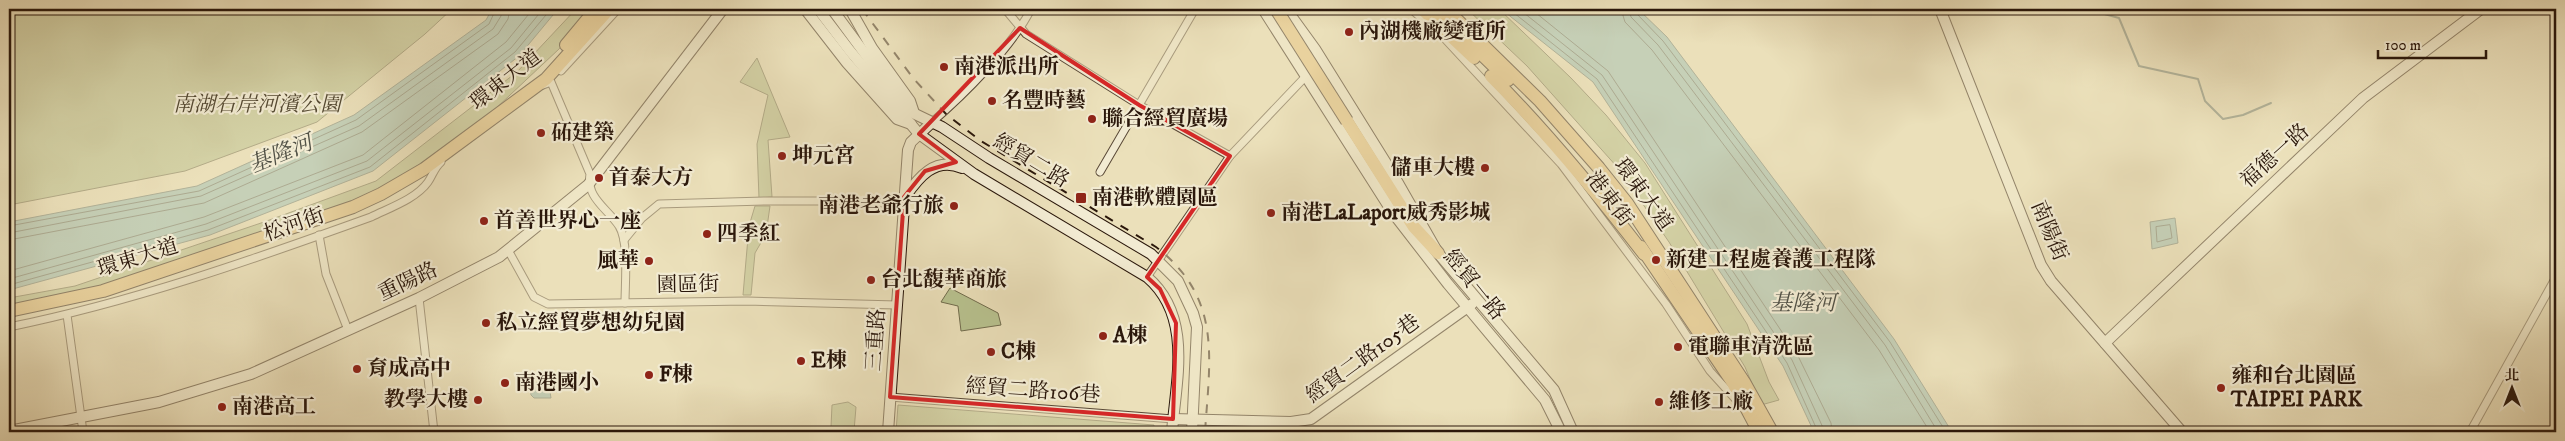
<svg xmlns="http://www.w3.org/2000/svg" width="2565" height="441" font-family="'IM FELL DW Pica','Noto Serif TC',serif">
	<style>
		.green { fill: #b8c28f; stroke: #716c4d }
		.water { fill: #99bcb4; stroke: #6d7a70 }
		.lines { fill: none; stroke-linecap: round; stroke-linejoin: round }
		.shore { stroke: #626a60; stroke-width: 1 }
		.stream { stroke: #6d7a70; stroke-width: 2 }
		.street-casing { stroke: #5a4937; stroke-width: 9 }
		.secondary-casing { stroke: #2a170b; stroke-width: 12 }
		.highway-casing { stroke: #2a170b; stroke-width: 14 }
		.street { stroke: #f2ebd2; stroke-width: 7 }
		.secondary { stroke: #f2ebd2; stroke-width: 10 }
		.highway { stroke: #e6c07d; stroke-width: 12 }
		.rail { stroke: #2a170b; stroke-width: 2; stroke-dasharray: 9 9; stroke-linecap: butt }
		.highway-bridge-casing { stroke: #2a170b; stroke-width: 14; stroke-linecap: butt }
		.highway-bridge { stroke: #e6c07d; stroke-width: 12 }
		.marked { fill: none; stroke: #d62828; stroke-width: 4; stroke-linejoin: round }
		.poi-dot { fill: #8f2418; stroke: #f2ebd2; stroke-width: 2 }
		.labels { text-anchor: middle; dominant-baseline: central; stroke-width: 4.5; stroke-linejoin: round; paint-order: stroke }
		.poi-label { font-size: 21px; font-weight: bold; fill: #2a170b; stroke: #f2ebd2; text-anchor: start }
		.street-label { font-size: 21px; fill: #2a170b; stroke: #f2ebd2 }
		.park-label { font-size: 21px; font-style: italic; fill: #554a33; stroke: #f2ebd2 }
		.water-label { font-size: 22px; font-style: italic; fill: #515146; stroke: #f2ebd2 }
	</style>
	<rect width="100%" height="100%" fill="#ebe0ba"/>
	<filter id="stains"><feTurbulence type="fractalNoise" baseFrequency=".004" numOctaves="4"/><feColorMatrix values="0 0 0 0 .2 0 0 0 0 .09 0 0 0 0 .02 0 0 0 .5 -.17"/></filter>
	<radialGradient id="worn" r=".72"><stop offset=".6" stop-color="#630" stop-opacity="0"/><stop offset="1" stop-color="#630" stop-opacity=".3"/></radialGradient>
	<!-- green -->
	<g class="green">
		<path d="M 9,9 L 452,9 L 425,34 L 317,122 L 185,171 L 9,205 Z"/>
		<path d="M 576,9 L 592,9 L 559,49 L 493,111 L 455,142 L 369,196 L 184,263 L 9,312 L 9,298 L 75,286 L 264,222 L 376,181 L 517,72 Z"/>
		<path d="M 1467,9 L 1499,9 L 1571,78 L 1606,115 L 1645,163 L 1747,324 L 1769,382 L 1779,400 L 1761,405 L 1745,367 L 1669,242 L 1618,168 L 1527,66 Z"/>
		<path d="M 757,58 L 790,137 L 768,140 L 772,197 L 759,198 L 757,144 L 768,95 L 740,82 Z"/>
		<path d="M 755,206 L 770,206 L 766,234 L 755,253 L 751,295 L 743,295 L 749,226 Z"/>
		<path d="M 950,288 L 998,313 L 1001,325 L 961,331 L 958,306 L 941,302 Z"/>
		<path d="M 848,402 L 856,407 L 854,431 L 848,432 L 831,427 L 832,405 Z"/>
		<path d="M 898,405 L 1154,425 L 1154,432 L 896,432 Z"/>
		<path d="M 1217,424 L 1303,427 L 1305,432 L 1217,432 Z"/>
	</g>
	<!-- water -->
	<g class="water">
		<path d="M 492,9 L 558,9 L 519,56 L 373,171 L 210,235 L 9,290 L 9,222 L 197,186 L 354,115 L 486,20 Z"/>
		<path d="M 1501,9 L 1638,9 L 1667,37 L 1894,339 L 1952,432 L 1814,432 L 1783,366 L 1593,82 Z"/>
		<path d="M 2175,218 L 2178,243 L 2152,249 L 2150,222 Z"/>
		<path d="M 547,382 L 549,385 L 551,398 L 534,398 L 531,395 L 529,383 Z"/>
	</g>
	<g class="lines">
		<!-- shore -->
		<g class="shore">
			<path d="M 1509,9 L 1597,79 L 1787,363 L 1818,432"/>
			<path d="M 1519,9 L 1602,75 L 1792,360 L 1825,432"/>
			<path d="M 1531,9 L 1608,71 L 1798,356 L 1831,423 L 1832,432"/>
			<path d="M 1621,9 L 1625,22 L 1652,50 L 1879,350 L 1930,432"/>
			<path d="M 1629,9 L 1631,17 L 1658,45 L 1885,345 L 1938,432"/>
			<path d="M 1635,9 L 1637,14 L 1663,41 L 1890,342 L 1946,432"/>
			<path d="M 2170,225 L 2172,238 L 2157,242 L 2156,227 Z"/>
			<path d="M 9,226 L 199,191 L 356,120 L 489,24 L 496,9"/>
			<path d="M 9,233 L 201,196 L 359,126 L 493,29 L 501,16 L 502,9"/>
			<path d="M 9,240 L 204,203 L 362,132 L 498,34 L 508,19 L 510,9"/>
			<path d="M 9,271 L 204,217 L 363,155 L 506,42 L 533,9"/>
			<path d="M 9,279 L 206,224 L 367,161 L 511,48 L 543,9"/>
			<path d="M 9,285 L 208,230 L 370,167 L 515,52 L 551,9"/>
		</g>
		<!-- stream -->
		<path class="stream" d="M 2086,9 L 2119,18 L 2139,66 L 2198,79 L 2205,101 L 2223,119 L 2243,115 L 2271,103"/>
		<defs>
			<g id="street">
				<path d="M 1005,9 L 1026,34 L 1139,105 L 1230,156"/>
				<path d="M 1411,9 L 1446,40 L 1561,164 L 1666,304 L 1710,371 L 1738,402"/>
				<path d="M 561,71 L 618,9"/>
				<path d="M 543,85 L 551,82 L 590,174 C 586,198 607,208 619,226 C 629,242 625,283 625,303"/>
				<path d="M 931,123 C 964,95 1012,47 1031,9"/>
				<path d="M 1100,172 L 1195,9"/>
				<path d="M 319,235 L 326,274 L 348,330"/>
				<path d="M 624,240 L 642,218 L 659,204 L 766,201 L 846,201 L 904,204"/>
				<path d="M 508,250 L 534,297 L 548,304 L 747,301 L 897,305"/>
				<path d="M 1147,277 L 1230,156 L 1308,74"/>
				<path d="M 419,298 L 434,432"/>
				<path d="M 67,315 L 83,432"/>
				<path d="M 9,327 C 132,302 252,260 371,217 C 389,208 416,199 428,182 C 433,175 434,168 441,162"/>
				<path d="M 890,397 L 1173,419"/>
				<path d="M 2470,432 L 2556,277"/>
			</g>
			<g id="secondary">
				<path d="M 805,9 L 847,63 L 897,119 L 911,124"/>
				<path d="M 818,9 L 850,51 L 919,134 L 974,174 L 1147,277 C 1193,316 1176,380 1172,432"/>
				<path d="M 832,9 L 902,104 L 915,114 L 942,127 L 989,158 L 1151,254 L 1178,281 L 1193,313 L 1197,327 L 1192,432"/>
				<path d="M 850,9 L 872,48 L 910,101 L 914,113"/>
				<path d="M 1263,9 L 1393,213 L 1448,284 L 1545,400 L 1561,432"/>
				<path d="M 1286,9 L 1315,49 L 1394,176 L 1438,253 L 1554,390 L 1573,432"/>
				<path d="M 1940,9 L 2041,265 L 2051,281 L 2182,432"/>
				<path d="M 905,197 C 918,178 935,156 962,168"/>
				<path d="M 2105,343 L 2363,98 L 2481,9"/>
				<path d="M 1173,419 L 1291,422 L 1311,419 L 1472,304"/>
				<path d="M 9,431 L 159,402 L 251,374 L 419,298 L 499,257 L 588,185 L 723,9"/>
				<path d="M 888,432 L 908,150 L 911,142 L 931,123"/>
			</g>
			<g id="highway">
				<path d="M 1422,9 L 1474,58"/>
				<path d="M 1434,9 L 1451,25"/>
				<path d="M 1446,9 L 1540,101 L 1599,168 L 1627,203 L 1744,382 L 1772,432"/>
				<path d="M 1469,42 L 1508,80"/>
				<path d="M 566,45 L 596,9"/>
				<path d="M 1491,76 C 1547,132 1596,192 1644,254"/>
				<path d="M 1347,121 L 1414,227 L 1438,253"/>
				<path d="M 1641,247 L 1733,383 L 1759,432"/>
				<path d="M 9,311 L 103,291 L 353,207 L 381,194 L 424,169 L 546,79 L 609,9"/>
			</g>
		</defs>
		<!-- street casing -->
		<use href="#street" class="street-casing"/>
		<!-- secondary casing -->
		<use href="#secondary" class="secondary-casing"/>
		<!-- highway casing -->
		<use href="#highway" class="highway-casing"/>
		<!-- street -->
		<use href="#street" class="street"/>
		<!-- secondary -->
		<use href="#secondary" class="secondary"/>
		<!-- highway -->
		<use href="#highway" class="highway"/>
		<!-- rail -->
		<path class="rail" d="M 862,9 L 913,78 L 947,115 L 981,141 L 1156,247 C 1222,298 1210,357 1205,432"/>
		<defs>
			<path id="highway-bridge" d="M 1276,9 L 1347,121"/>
		</defs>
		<!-- highway-bridge casing -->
		<use href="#highway-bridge" class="highway-bridge-casing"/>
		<!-- highway-bridge -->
		<use href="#highway-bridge" class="highway-bridge"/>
	</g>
	<!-- marked area -->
	<path d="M0 0H2565V441H0ZM 1020,28 L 1139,105 L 1230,156 L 1147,277 L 1160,289 L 1176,323 L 1173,419 L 890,397 L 904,197 L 925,171 L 956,162 L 919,134 Z" fill="#ebe0ba" fill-opacity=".55" fill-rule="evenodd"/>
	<path class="marked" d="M 1020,28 L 1139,105 L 1230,156 L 1147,277 L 1160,289 L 1176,323 L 1173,419 L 890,397 L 904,197 L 925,171 L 956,162 L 919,134 Z"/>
	<!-- markers -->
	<g class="poi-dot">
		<circle cx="1349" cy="32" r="5"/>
		<circle cx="944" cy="67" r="5"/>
		<circle cx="992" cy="101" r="5"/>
		<circle cx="1092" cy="119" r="5"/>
		<circle cx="541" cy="133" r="5"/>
		<circle cx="782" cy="156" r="5"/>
		<circle cx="1485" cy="168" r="5"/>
		<circle cx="599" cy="178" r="5"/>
		<rect x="1075" y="192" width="12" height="12" rx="2.5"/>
		<circle cx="954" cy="206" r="5"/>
		<circle cx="1271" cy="213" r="5"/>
		<circle cx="484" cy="221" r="5"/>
		<circle cx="707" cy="234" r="5"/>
		<circle cx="1656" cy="260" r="5"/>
		<circle cx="649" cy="261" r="5"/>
		<circle cx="871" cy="280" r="5"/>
		<circle cx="486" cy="323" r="5"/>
		<circle cx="1103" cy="336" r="5"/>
		<circle cx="1678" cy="347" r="5"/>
		<circle cx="991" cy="352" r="5"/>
		<circle cx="801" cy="361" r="5"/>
		<circle cx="357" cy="369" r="5"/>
		<circle cx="649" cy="375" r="5"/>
		<circle cx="505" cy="383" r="5"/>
		<circle cx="2221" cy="388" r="5"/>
		<circle cx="478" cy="400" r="5"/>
		<circle cx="1659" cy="402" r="5"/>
		<circle cx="222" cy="407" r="5"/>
	</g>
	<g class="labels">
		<!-- poi labels -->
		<g class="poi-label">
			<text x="1359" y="32">內湖機廠變電所</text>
			<text x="954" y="67">南港派出所</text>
			<text x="1002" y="101">名豐時藝</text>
			<text x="1102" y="119">聯合經貿廣場</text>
			<text x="551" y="133">砳建築</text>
			<text x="792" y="156">坤元宮</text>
			<text x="1475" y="168" text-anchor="end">儲車大樓</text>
			<text x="609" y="178">首泰大方</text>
			<text x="1092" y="198">南港軟體園區</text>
			<text x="944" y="206" text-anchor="end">南港老爺行旅</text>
			<text x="1281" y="213">南港LaLaport威秀影城</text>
			<text x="494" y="221">首善世界心一座</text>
			<text x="717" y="234">四季紅</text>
			<text x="1666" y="260">新建工程處養護工程隊</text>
			<text x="639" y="261" text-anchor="end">風華</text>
			<text x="881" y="280">台北馥華商旅</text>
			<text x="496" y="323">私立經貿夢想幼兒園</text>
			<text x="1113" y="336">A棟</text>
			<text x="1688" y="347">電聯車清洗區</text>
			<text x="1001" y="352">C棟</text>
			<text x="811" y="361">E棟</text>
			<text x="367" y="369">育成高中</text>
			<text x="659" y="375">F棟</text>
			<text x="2231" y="376">雍和台北園區<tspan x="2231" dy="24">TAIPEI PARK</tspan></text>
			<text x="515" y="383">南港國小</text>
			<text x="468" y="400" text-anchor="end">教學大樓</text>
			<text x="1669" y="402">維修工廠</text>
			<text x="232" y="407">南港高工</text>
		</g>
		<!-- street labels -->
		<g class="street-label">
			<text transform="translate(506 80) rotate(-38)">環東大道</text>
			<text transform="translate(2275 156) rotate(-42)">福德一路</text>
			<text transform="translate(1031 161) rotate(31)">經貿二路</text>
			<text transform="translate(1643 195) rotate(54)">環東大道</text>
			<text transform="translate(1609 199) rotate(53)">港東街</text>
			<text transform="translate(294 225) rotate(-19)">松河街</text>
			<text transform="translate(2049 231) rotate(67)">南陽街</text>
			<text transform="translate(138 258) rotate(-17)">環東大道</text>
			<text transform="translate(408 282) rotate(-25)">重陽路</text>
			<text transform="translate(688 285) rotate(-1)">園區街</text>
			<text transform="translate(1474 285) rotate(51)">經貿一路</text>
			<text transform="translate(876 340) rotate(-86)">三重路</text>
			<text transform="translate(1363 359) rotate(-36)">經貿二路105巷</text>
			<text transform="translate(1033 391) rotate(4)">經貿二路106巷</text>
		</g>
		<!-- park labels -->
		<g class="park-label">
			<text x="257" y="105">南湖右岸河濱公園</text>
		</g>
		<!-- water labels -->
		<g class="water-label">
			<text transform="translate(281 154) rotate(-22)">基隆河</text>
			<text x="1803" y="303">基隆河</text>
		</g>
	</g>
	<!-- margin -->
	<rect width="2565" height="441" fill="none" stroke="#ebe0ba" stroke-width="30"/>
	<rect x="10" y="10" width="2545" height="421" fill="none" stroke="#2a170b" stroke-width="2.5"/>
	<rect x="15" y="15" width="2535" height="411" fill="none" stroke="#2a170b"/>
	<!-- north arrow -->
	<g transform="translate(2512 388)" stroke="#f2ebd2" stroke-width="4" paint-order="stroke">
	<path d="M0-4L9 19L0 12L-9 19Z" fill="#2a170b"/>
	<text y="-8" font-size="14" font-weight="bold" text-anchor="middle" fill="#2a170b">北</text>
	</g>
	<!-- scale -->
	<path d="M2378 50v8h108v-8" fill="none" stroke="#2a170b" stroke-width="2.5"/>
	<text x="2385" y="50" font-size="15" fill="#2a170b" stroke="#f2ebd2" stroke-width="4" paint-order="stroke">100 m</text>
	<rect width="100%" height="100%" filter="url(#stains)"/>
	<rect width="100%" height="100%" fill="url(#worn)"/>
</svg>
